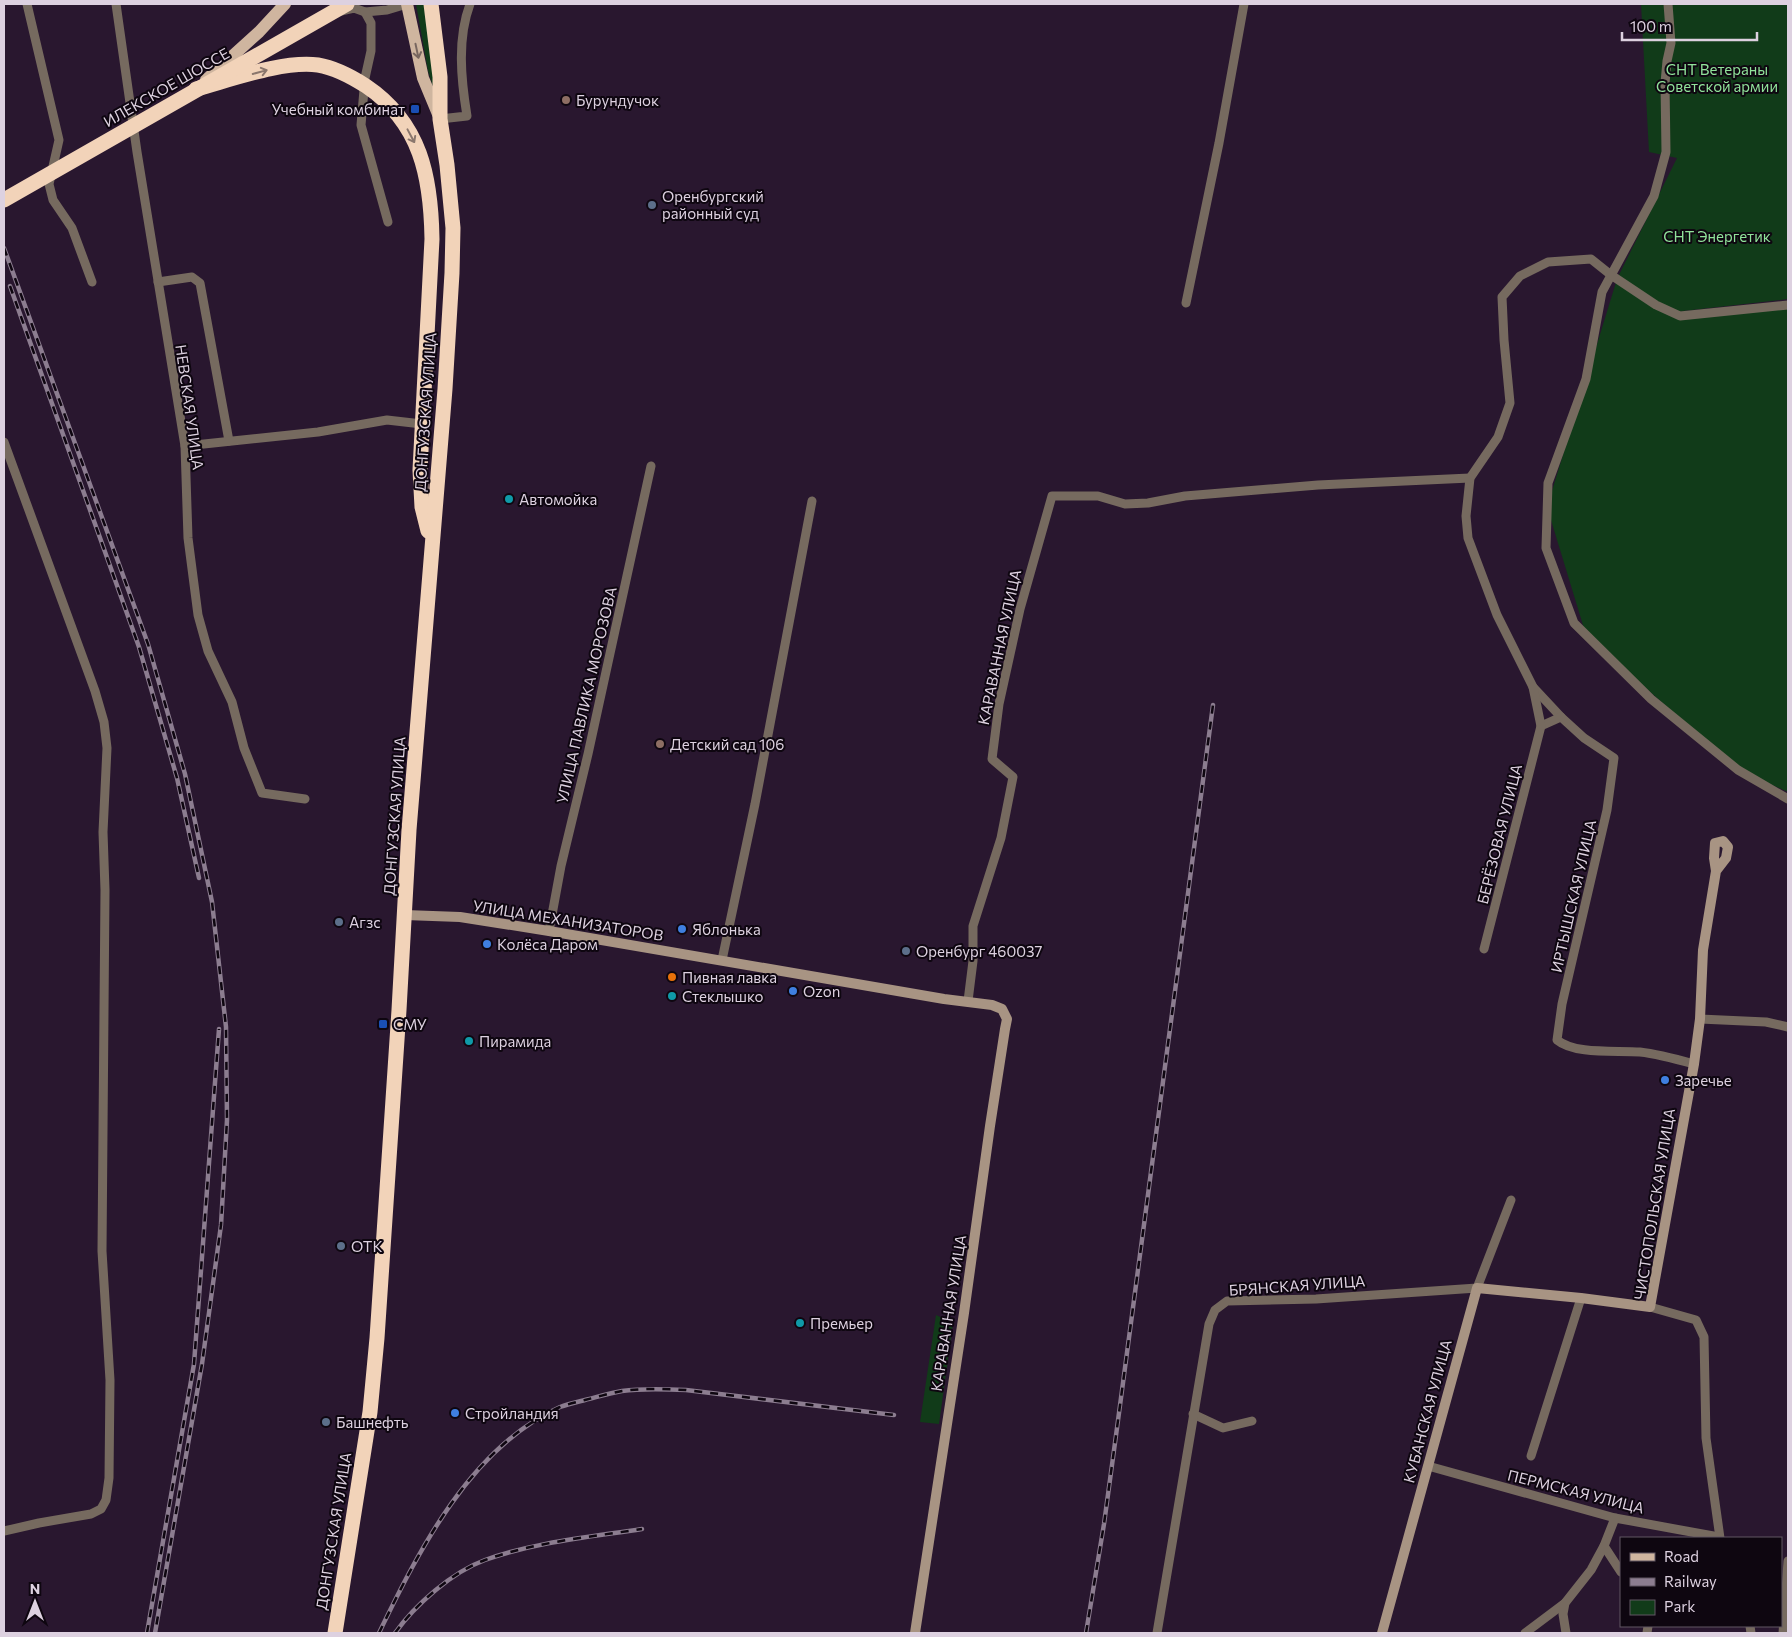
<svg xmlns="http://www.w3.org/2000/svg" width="1792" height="1637" font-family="Commissioner,sans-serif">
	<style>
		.green { fill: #113b19 }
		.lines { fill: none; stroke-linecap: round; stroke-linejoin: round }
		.street { stroke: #766a5f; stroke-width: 9 }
		.secondary { stroke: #a89483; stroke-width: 10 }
		.primary { stroke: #cfb59f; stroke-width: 12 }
		.highway { stroke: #f2d3b9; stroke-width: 15 }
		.rail-casing { stroke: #8c7d90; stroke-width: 4.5 }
		.rail { stroke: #0e0610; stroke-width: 2.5; stroke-dasharray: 8; stroke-linecap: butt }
		.oneway { stroke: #78665f }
		.oneway2 { stroke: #8b776d }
		.education-dot { fill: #8d6e63; stroke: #0e0610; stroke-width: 2 }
		.transit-dot { fill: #1a4fb4; stroke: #0e0610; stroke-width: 2 }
		.service-dot { fill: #5c6f8a; stroke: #0e0610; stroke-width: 2 }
		.culture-dot { fill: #0f9aa8; stroke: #0e0610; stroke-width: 2 }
		.shop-dot { fill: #3f7fe0; stroke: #0e0610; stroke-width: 2 }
		.food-dot { fill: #e8710a; stroke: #0e0610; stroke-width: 2 }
		.labels { text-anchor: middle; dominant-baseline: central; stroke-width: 4; stroke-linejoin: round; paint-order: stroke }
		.park-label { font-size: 15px; fill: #90e29a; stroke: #0e0610 }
		.street-label { font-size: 15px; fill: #ddd1e0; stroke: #0e0610 }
		.poi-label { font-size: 15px; fill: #ddd1e0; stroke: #0e0610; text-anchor: start }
	</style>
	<rect width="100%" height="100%" fill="#29172f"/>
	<!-- green -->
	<g class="green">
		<path d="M 416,4 L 425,4 L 436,96 L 428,71 Z"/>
		<path d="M 1641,4 L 1788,4 L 1788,299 L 1674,312 L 1788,302 L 1788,792 L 1738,770 L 1586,635 L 1547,507 L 1617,279 L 1677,158 L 1649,152 Z"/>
		<path d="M 936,1315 L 953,1323 L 939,1424 L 920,1422 Z"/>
	</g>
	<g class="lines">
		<!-- street -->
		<g class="street">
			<path d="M 27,4 L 59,140 L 49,184 L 53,200 L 72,228 L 92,282"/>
			<path d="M 116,4 L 137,152 L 185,446 L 188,538 L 198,615 L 208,651 L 232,702 L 244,748 L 262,793 L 305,799"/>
			<path d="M 1668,4 L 1671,43 L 1667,61 L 1665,83 L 1666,152 L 1654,196 L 1602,292 L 1586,379 L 1548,483 L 1546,548 L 1574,623 L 1651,699 L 1738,770 L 1788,799"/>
			<path d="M 341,11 L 354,8 L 365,12 L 387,10 L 407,4"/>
			<path d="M 365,12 L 371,23 L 371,51 L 365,78 L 361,125 L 388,222"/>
			<path d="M 440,119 L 467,116 C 461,79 457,39 470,4"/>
			<path d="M 158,282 L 192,277 L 200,283 L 229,441"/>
			<path d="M 1186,303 L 1219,143 L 1244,4"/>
			<path d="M 4,442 L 95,691 L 104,722 L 107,748 L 103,832 L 105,890 L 102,1251 L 110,1380 L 109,1478 L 106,1500 L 101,1509 L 91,1514 L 39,1523 L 4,1531"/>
			<path d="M 185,446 L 318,432 L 387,420 L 422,424"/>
			<path d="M 1561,717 L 1533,687 L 1497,615 L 1468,538 L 1466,516 L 1470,478 L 1498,437 L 1510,403 L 1504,340 L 1502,297 L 1520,276 L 1548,262 L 1591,259 L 1611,275 L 1656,305 L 1680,316 L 1788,305"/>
			<path d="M 1541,726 L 1561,717 L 1584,738 L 1614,758 L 1607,810 L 1562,1004 L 1557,1040 C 1575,1055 1617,1050 1640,1052 C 1658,1054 1676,1059 1694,1064"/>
			<path d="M 549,931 L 561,866 L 588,754 L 651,466"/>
			<path d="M 1484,949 L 1541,726 L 1533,687"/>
			<path d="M 722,960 L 755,804 L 812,501"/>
			<path d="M 968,1001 L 973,961 L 973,926 L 1001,838 L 1013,777 L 992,759 L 999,704 L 1020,609 L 1052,496 L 1098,496 L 1125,504 L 1148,503 L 1185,496 L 1318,485 L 1470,478"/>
			<path d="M 1700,1019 L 1766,1022 L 1788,1027"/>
			<path d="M 1650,1307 L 1696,1320 L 1704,1337 L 1706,1438 L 1720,1538"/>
			<path d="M 1193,1414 L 1223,1428 L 1252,1421"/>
			<path d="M 1531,1456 L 1581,1298"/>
			<path d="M 1428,1466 L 1615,1518 L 1719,1537"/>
			<path d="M 1604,1546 L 1621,1572"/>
			<path d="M 1750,1626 L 1751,1633"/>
			<path d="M 1157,1633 L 1209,1324 L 1215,1310 L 1227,1301 L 1316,1299 L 1477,1288 L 1511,1200"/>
			<path d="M 1525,1633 L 1565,1603"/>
			<path d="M 1566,1633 L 1563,1614 L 1565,1603 L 1591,1570 L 1604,1546 L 1615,1518"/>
			<path d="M 1647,1633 L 1648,1626"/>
			<path d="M 1783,1633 L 1788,1561"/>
		</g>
		<!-- secondary -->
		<g class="secondary">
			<path d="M 405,915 L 460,917 L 549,931 L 944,999 L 992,1005 L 1002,1009 L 1007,1019 L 1005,1029 L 990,1126 L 964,1313 L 915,1633"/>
			<path d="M 1382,1633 L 1477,1288 L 1581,1298 L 1650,1307 L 1694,1064 L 1700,1019 L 1703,950 L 1716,871 L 1726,858 L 1728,847 L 1723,841 L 1715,843 L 1714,858 L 1716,871"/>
		</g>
		<!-- primary -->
		<g class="primary">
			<path d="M 407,4 L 423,78 L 440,119"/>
			<path d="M 206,80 L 259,32 L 285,4"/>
		</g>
		<!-- highway -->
		<g class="highway">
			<path d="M 196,89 C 230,80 284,60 318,65 C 336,68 352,77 366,86 C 421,123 431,177 432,239 L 420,470 L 422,507 L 428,531"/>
			<path d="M 4,200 L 347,4"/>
			<path d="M 335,1633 L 370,1412 L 377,1338 L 399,1010 L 409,830 L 445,389 L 452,273 L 453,228 L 447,165 L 440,119 L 440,77 L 431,4"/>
		</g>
		<defs>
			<g id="rail">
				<path d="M 4,248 L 148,644 L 185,774 L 212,902 L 226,1027 L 227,1120 L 221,1225 L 202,1364 L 155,1633"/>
				<path d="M 10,286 L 139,647 L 177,778 L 199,878"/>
				<path d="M 147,1633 L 194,1364 L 219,1029"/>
				<path d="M 379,1633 C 419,1550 471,1447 560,1407 C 568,1404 577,1402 585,1400 C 597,1397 610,1393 622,1391 C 643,1388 665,1389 686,1390 L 894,1415"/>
				<path d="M 395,1633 C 415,1605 452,1572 485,1560 C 535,1542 590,1537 642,1529"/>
				<path d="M 1086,1633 L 1104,1524 L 1117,1428 L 1213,705"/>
			</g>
		</defs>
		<!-- rail casing -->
		<use href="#rail" class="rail-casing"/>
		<!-- rail -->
		<use href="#rail" class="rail"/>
	</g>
	<!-- one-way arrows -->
	<defs><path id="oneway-shaft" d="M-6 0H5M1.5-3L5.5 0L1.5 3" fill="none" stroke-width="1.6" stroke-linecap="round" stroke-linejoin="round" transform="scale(1.25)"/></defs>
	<use class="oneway" href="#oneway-shaft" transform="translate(417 51) rotate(78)"/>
	<g class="oneway2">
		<use href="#oneway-shaft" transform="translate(260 72) rotate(-15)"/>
		<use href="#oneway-shaft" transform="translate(411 136) rotate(62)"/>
	</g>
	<!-- markers -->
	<g class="education-dot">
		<circle cx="566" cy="100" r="5"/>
		<circle cx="660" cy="744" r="5"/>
	</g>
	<g class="transit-dot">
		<rect x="410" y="104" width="10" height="10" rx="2.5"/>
		<rect x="378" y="1019" width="10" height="10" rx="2.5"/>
	</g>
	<g class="service-dot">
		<circle cx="652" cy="205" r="5"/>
		<circle cx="339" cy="922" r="5"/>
		<circle cx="906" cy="951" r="5"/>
		<circle cx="341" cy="1246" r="5"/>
		<circle cx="326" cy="1422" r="5"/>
	</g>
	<g class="culture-dot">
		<circle cx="509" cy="499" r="5"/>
		<circle cx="672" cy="996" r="5"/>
		<circle cx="469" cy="1041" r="5"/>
		<circle cx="800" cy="1323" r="5"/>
	</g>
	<g class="shop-dot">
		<circle cx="682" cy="929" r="5"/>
		<circle cx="487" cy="944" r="5"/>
		<circle cx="793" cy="991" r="5"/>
		<circle cx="1665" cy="1080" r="5"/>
		<circle cx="455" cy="1413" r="5"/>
	</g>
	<circle class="food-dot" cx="672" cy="977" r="5"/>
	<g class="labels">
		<!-- park labels -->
		<g class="park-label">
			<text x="1717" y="69">СНТ Ветераны<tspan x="1717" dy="17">Советской армии</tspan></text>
			<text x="1717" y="236">СНТ Энергетик</text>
		</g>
		<!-- street labels -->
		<g class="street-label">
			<text transform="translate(166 87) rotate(-30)">ИЛЕКСКОЕ ШОССЕ</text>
			<text transform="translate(190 407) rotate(82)">НЕВСКАЯ УЛИЦА</text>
			<text transform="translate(425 412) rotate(-86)">ДОНГУЗСКАЯ УЛИЦА</text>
			<text transform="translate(999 647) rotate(-78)">КАРАВАННАЯ УЛИЦА</text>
			<text transform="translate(586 695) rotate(-77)">УЛИЦА ПАВЛИКА МОРОЗОВА</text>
			<text transform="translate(394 816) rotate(-86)">ДОНГУЗСКАЯ УЛИЦА</text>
			<text transform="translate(1499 834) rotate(-76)">БЕРЁЗОВАЯ УЛИЦА</text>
			<text transform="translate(1573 896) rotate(-77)">ИРТЫШСКАЯ УЛИЦА</text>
			<text transform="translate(568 920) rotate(9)">УЛИЦА МЕХАНИЗАТОРОВ</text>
			<text transform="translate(1654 1204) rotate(-81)">ЧИСТОПОЛЬСКАЯ УЛИЦА</text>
			<text transform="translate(1297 1285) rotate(-4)">БРЯНСКАЯ УЛИЦА</text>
			<text transform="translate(948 1313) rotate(-81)">КАРАВАННАЯ УЛИЦА</text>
			<text transform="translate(1427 1411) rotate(-75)">КУБАНСКАЯ УЛИЦА</text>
			<text transform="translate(1576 1491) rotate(14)">ПЕРМСКАЯ УЛИЦА</text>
			<text transform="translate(333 1531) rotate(-81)">ДОНГУЗСКАЯ УЛИЦА</text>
		</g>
		<!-- poi labels -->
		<g class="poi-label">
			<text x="576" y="100">Бурундучок</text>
			<text x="405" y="109" text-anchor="end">Учебный комбинат</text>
			<text x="662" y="196">Оренбургский<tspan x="662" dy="17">районный суд</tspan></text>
			<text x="519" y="499">Автомойка</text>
			<text x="670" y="744">Детский сад 106</text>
			<text x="349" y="922">Агзс</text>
			<text x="692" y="929">Яблонька</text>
			<text x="497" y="944">Колёса Даром</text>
			<text x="916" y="951">Оренбург 460037</text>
			<text x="682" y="977">Пивная лавка</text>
			<text x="803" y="991">Ozon</text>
			<text x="682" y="996">Стеклышко</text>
			<text x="393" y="1024">СМУ</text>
			<text x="479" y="1041">Пирамида</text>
			<text x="1675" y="1080">Заречье</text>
			<text x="351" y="1246">ОТК</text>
			<text x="810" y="1323">Премьер</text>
			<text x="465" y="1413">Стройландия</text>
			<text x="336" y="1422">Башнефть</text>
		</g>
	</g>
	<!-- border -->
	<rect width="1792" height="1637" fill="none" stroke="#ddd1e0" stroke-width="10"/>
	<!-- legend -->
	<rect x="1620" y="1537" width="162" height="90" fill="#0e0610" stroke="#615763"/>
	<rect x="1630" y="1553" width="25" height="8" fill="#cfb59f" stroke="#615763"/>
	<text x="1664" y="1562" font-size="15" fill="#ddd1e0">Road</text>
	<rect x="1630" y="1578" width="25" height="8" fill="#8c7d90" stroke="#615763"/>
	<text x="1664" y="1587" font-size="15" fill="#ddd1e0">Railway</text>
	<rect x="1630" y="1600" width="25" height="15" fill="#113b19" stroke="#615763"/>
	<text x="1664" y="1612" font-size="15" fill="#ddd1e0">Park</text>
	<!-- north arrow -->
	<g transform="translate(35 1602)" stroke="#0e0610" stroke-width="4" paint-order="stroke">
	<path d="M0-4L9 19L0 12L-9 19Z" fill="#ddd1e0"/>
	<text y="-8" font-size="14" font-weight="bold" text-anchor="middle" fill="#ddd1e0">N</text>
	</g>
	<!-- scale -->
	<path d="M1622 32v8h135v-8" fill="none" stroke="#ddd1e0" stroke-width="2.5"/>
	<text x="1630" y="32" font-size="15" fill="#ddd1e0" stroke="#0e0610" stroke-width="4" paint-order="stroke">100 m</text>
</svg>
